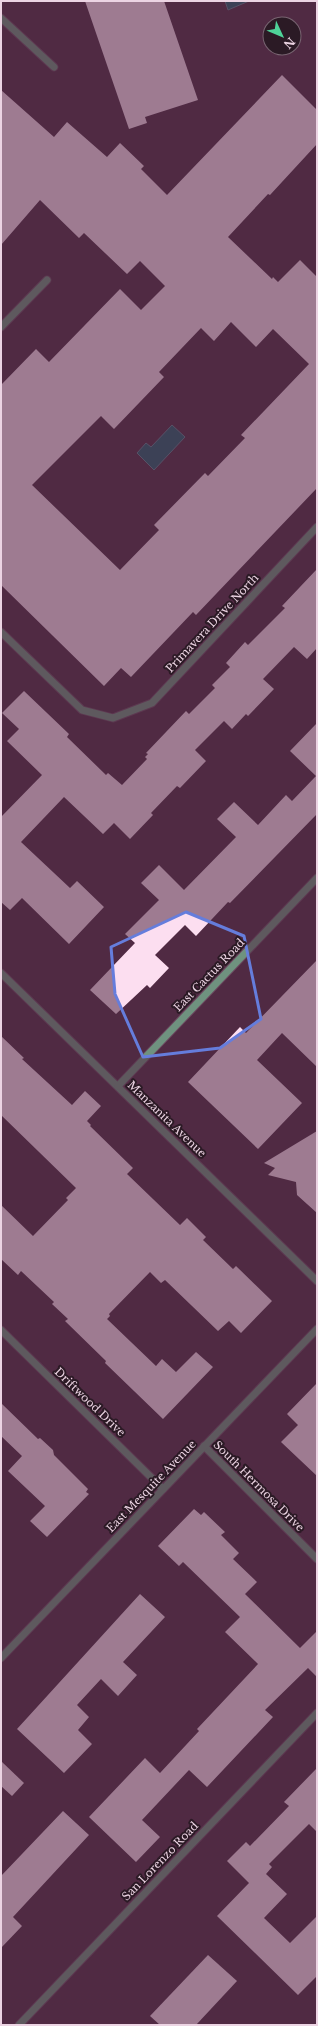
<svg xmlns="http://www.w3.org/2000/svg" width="318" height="2026" font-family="'Libre Baskerville',serif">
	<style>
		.water { fill: #245d6e; stroke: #608191 }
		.building { fill: #fcdef0; fill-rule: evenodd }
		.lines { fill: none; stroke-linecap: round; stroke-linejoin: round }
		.minor-casing { stroke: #6c4960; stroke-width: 9 }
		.minor { stroke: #6f927f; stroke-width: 7 }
		.marked { fill: none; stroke: #657ddc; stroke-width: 3; stroke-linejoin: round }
		.labels { text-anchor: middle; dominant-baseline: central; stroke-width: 4; stroke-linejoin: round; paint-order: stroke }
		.street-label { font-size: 11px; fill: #ecd4e3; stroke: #2b1a25 }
	</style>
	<rect width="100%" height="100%" fill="#502a43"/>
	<!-- water -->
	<g class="water">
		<path d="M 225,1 L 249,1 L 228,10 Z"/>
		<path d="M 172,425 L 185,437 L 154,470 L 137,453 L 146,443 L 151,447 Z"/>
	</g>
	<!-- building -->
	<g class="building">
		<path d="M 85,1 L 164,1 L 198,100 L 145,117 L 147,123 L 129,129 Z"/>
		<path d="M 282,75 L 317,110 L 317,144 L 270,195 L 268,194 L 228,237 L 272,279 L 273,277 L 278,282 L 300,260 L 317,277 L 317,488 L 196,615 L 193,612 L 131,677 L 121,668 L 104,686 L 1,585 L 1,385 L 36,349 L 49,362 L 120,289 L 141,310 L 165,286 L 140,261 L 127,274 L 84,233 L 79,238 L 40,200 L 1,245 L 1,90 L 54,137 L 67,122 L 107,157 L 120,143 L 144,166 L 141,169 L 167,195 ZM 231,322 L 256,347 L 273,329 L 309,364 L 241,435 L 245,438 L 208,476 L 205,473 L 154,525 L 159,530 L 120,570 L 32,485 L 101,416 L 114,429 L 164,377 L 159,372 L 201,328 L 214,341 Z"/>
		<path d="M 317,569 L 317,648 L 307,659 L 294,647 L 263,679 L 274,689 L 248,716 L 246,714 L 232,729 L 224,721 L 195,750 L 206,761 L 180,788 L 177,786 L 151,813 L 153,815 L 130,839 L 114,823 L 103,834 L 64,797 L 21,842 L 70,888 L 77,881 L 104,907 L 69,944 L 22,898 L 10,910 L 1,902 L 1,817 L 42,775 L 7,741 L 19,729 L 2,713 L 24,691 L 69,734 L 67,737 L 106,775 L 108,773 L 122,785 L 147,759 L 145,757 L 148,754 L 146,753 L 186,711 L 189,714 L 215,688 L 212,685 L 230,667 L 226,663 L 245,642 L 248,645 L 285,608 L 282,606 Z"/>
		<path d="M 317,723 L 317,814 L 230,903 L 228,902 L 196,936 L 185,925 L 155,955 L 169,968 L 150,988 L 147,985 L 116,1014 L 90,990 L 135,943 L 125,934 L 159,900 L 141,883 L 159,865 L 184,890 L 236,837 L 217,819 L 234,802 L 258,825 L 286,795 L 292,801 L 316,776 L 290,751 Z"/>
		<path d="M 317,960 L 317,1067 L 282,1033 L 257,1060 L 302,1103 L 258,1149 L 188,1082 L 240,1027 L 246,1033 Z"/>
		<path d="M 1,1036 L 24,1058 L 22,1059 L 72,1105 L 85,1091 L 101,1106 L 87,1121 L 91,1125 L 90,1126 L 133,1168 L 127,1174 L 180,1225 L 187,1218 L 206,1237 L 203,1240 L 233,1269 L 236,1266 L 272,1301 L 241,1333 L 229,1321 L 218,1331 L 165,1280 L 161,1283 L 150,1272 L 109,1314 L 110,1316 L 107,1319 L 156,1366 L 162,1359 L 176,1372 L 196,1352 L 213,1367 L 163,1419 L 105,1363 L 106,1361 L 65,1321 L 68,1319 L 52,1304 L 54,1302 L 21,1271 L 18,1275 L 1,1259 L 1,1205 L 33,1236 L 68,1200 L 66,1198 L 76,1188 L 1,1115 Z"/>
		<path d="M 317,1131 L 317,1213 L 297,1195 L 296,1182 L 268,1175 L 275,1168 L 264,1163 Z"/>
		<path d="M 317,1383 L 317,1476 L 281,1442 L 298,1425 L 287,1414 Z"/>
		<path d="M 1,1403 L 38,1439 L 40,1438 L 53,1450 L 54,1455 L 88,1489 L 86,1492 L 89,1494 L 47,1537 L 30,1521 L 45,1506 L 8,1471 L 22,1456 L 1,1436 Z"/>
		<path d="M 194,1509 L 201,1515 L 204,1512 L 225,1532 L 221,1535 L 239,1553 L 233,1559 L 257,1582 L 245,1594 L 300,1648 L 317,1631 L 317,1677 L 308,1668 L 265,1710 L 273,1717 L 207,1787 L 189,1770 L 142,1820 L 160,1837 L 136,1862 L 89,1817 L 145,1758 L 160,1773 L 199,1731 L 197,1729 L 258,1664 L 225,1632 L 240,1617 L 183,1562 L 179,1566 L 158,1546 Z"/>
		<path d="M 140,1594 L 165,1617 L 123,1662 L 137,1675 L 118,1696 L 101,1679 L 77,1705 L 89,1717 L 78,1730 L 92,1744 L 64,1773 L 17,1729 Z"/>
		<path d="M 1,1761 L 24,1783 L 12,1796 L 1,1786 Z"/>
		<path d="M 317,1768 L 317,1832 L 309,1824 L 269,1864 L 272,1867 L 266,1874 L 287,1894 L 264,1918 L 290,1943 L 317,1916 L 317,1976 L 298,1995 L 217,1916 L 249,1883 L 227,1861 L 246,1842 L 250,1846 L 289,1806 L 284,1802 Z"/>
		<path d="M 63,1811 L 89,1835 L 13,1917 L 22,1926 L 1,1948 L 1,1876 Z"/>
		<path d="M 208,1955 L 237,1981 L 196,2025 L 160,2025 L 150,2016 Z"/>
	</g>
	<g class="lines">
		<defs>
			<g id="minor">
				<path d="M 1,18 L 54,67"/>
				<path d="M 1,327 L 47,280"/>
				<path d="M 1,632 L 82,710 L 113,718 L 152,703 L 317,527"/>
				<path d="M 1,973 L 317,1281"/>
				<path d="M 118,1086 L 317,878"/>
				<path d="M 1,1330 L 163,1489"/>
				<path d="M 204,1446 L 317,1559"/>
				<path d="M 1,1658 L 317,1329"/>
				<path d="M 19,2025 L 317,1713"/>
			</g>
		</defs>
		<!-- minor casing -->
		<use href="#minor" class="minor-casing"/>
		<!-- minor -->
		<use href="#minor" class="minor"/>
	</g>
	<!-- marked area -->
	<path d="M0 0H318V2026H0ZM 186,912 L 244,936 L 261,1019 L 220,1048 L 143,1057 L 115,994 L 111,947 Z" fill="#502a43" fill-opacity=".55" fill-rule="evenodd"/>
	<path class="marked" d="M 186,912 L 244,936 L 261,1019 L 220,1048 L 143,1057 L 115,994 L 111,947 Z"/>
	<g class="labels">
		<!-- street labels -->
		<g class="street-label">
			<text transform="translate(212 623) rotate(-47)">Primavera Drive North</text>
			<text transform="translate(209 975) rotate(-46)">East Cactus Road</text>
			<text transform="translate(167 1119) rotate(44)">Manzanita Avenue</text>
			<text transform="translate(90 1402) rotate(44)">Driftwood Drive</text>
			<text transform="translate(151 1486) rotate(-46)">East Mesquite Avenue</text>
			<text transform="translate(259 1486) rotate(45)">South Hermosa Drive</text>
			<text transform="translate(160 1861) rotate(-46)">San Lorenzo Road</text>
		</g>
	</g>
	<!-- border -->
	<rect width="318" height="2026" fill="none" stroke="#ecd4e3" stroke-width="4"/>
	<!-- north arrow -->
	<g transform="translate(282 36) rotate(134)"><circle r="19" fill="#2b1a25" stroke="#786471"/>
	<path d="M0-3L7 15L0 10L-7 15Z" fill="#4fd399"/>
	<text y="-6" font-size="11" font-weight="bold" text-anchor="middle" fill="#ecd4e3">N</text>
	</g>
</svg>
